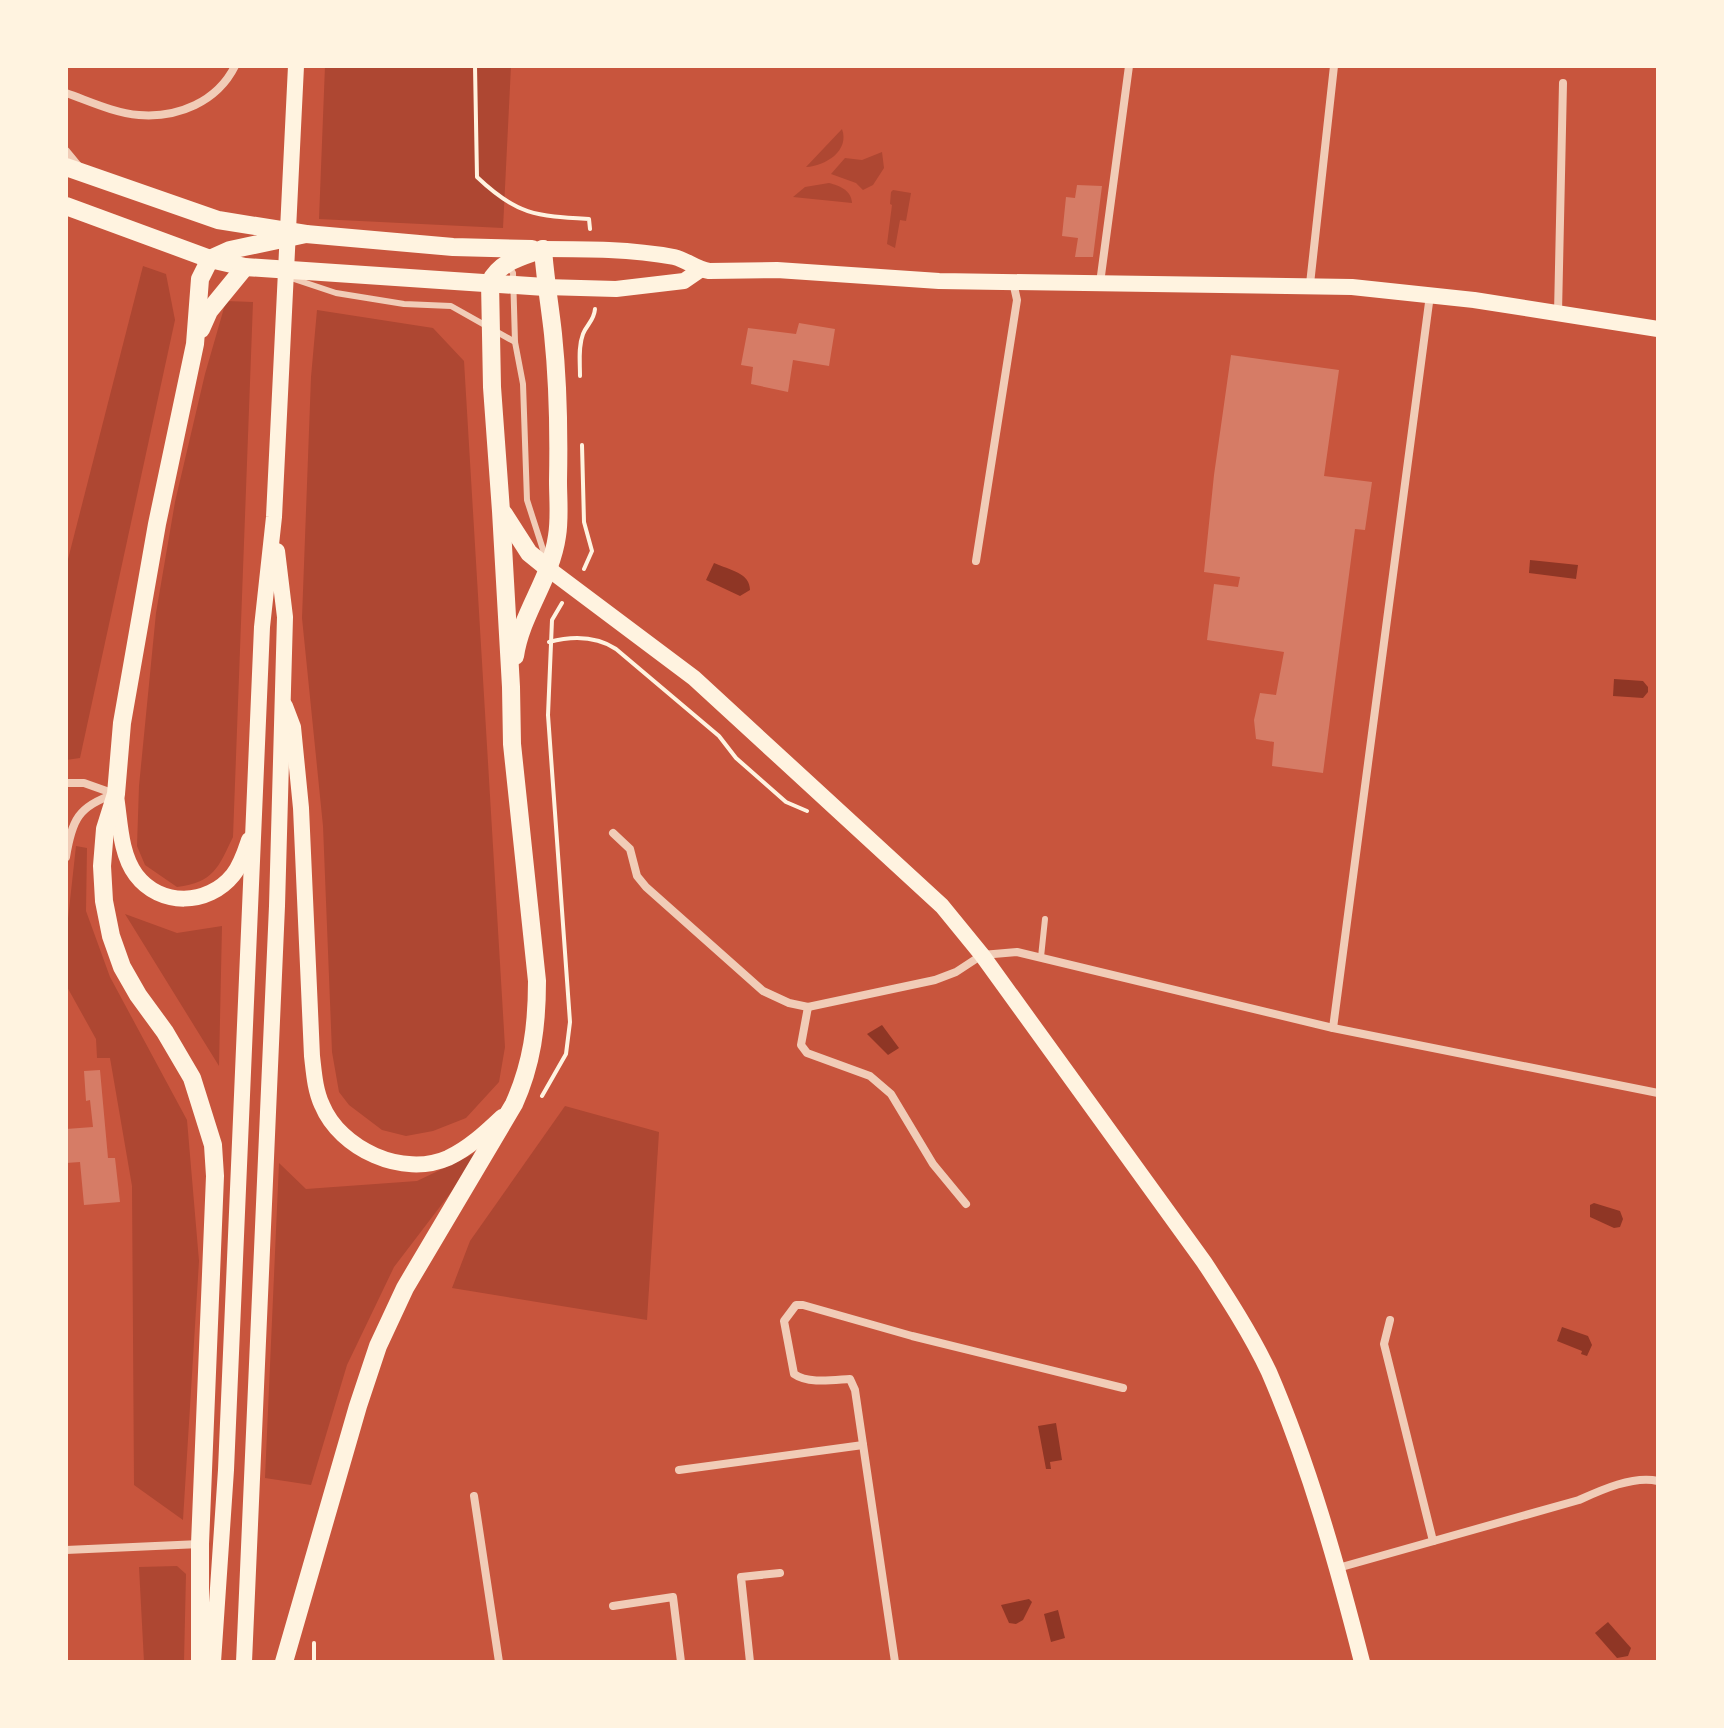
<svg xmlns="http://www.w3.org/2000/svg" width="1724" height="1728" font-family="Signika,sans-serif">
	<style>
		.green { fill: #ae4732 }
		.water { fill: #8f3625 }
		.building { fill: #d67c66 }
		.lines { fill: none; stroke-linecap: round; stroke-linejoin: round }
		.path { stroke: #fff3e0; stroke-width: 4 }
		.service { stroke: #f1ccb7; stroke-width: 6 }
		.minor { stroke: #f1ccb7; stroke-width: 8 }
		.secondary { stroke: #fff3e0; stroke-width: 16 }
		.primary { stroke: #fff3e0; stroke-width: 18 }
	</style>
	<rect width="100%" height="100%" fill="#c8553d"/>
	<!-- green -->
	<g class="green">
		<path d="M 325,66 L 511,66 L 503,228 L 319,219 Z"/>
		<path d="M 842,129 C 850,151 825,166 806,167 Z"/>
		<path d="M 882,152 L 884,168 L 873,185 L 863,190 L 856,183 L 831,174 L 845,158 L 862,160 Z"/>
		<path d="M 829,183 C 840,186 851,190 852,203 L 793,197 L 805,187 Z"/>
		<path d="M 893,190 L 911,193 L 906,221 L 900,220 L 895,248 L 887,244 L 892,205 L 890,204 L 891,192 Z"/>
		<path d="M 143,266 L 166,274 L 175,320 L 80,758 L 66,760 L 66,567 Z"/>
		<path d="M 226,301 L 253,302 L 233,837 C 218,868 214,882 177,887 L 145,865 L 137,846 L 139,786 L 156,613 L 175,502 L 205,374 Z"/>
		<path d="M 317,310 L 433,328 L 464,361 L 505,1047 L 499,1082 L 466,1118 L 433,1131 L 406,1136 L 382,1130 L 349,1105 L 339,1092 L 332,1052 L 323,826 L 302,618 L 311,377 Z"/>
		<path d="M 76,846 L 87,848 L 86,911 L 110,977 L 187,1120 L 199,1261 L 183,1520 L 134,1485 L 132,1186 L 110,1058 L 97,1058 L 96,1039 L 66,985 L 66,937 Z"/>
		<path d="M 125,914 L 177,933 L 222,926 L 219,1066 Z"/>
		<path d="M 565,1106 L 659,1132 L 647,1320 L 452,1288 L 470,1241 Z"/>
		<path d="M 484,1149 L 394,1267 L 347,1365 L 311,1485 L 265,1478 L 279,1163 L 306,1189 L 417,1181 Z"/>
		<path d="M 177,1566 L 186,1574 L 184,1662 L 144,1662 L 139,1567 Z"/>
	</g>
	<!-- water -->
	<g class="water">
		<path d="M 1530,560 L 1578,565 L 1576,579 L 1529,573 Z"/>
		<path d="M 714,563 C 730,570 750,573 750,590 L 740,596 L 706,580 Z"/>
		<path d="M 1614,679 L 1643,681 L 1648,687 L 1648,692 L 1643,698 L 1613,696 Z"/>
		<path d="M 882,1025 L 899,1048 L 888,1055 L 867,1034 Z"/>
		<path d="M 1594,1203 L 1620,1211 L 1623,1219 L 1620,1227 L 1614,1228 L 1590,1217 L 1590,1205 Z"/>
		<path d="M 1562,1327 L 1588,1336 L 1592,1345 L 1587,1356 L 1581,1354 L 1582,1351 L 1557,1341 Z"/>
		<path d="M 1056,1423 L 1062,1460 L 1050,1462 L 1051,1469 L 1046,1469 L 1038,1426 Z"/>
		<path d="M 1029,1599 L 1032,1602 L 1023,1620 L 1016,1624 L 1009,1623 L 1001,1605 Z"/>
		<path d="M 1058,1610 L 1065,1638 L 1051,1642 L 1044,1614 Z"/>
		<path d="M 1608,1622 L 1631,1648 L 1628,1656 L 1617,1658 L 1595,1633 Z"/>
	</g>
	<!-- building -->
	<g class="building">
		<path d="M 1077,185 L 1102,186 L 1093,257 L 1075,257 L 1078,238 L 1062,236 L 1066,197 L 1075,198 Z"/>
		<path d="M 799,323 L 835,329 L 829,366 L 793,360 L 788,392 L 751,384 L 753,367 L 741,365 L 748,328 L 796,334 Z"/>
		<path d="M 1231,355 L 1339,370 L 1324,476 L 1372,482 L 1365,530 L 1355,529 L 1323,773 L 1272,766 L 1274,742 L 1256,739 L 1254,720 L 1260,693 L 1276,695 L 1284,652 L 1207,640 L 1214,584 L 1238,587 L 1240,577 L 1204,572 L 1214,475 Z"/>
		<path d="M 100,1070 L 108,1158 L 115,1158 L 120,1202 L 84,1205 L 80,1162 L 66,1163 L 66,1129 L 93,1127 L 90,1100 L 86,1101 L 84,1071 Z"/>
	</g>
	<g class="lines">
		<!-- path -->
		<g class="path">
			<path d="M 475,66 L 477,177 C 517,215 535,216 589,219 L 590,229"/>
			<path d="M 580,376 C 580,362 578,347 583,334 C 587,324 594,321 595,309"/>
			<path d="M 582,445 L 584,522 L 592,551 L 584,569"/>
			<path d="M 549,642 C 572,636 596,636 616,649 L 719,736 L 736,758 L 786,802 L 807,811"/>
			<path d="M 542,1096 L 566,1054 L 570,1022 L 548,715 L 552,620 L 562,603"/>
			<path d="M 314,1643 L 314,1662"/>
		</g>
		<!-- service -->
		<g class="service">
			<path d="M 509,267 L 513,273 L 515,342 L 523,384 L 527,500 L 546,559"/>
			<path d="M 291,278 L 336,293 L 404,304 L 451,306 L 515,342"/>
			<path d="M 1041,957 L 1045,919"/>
		</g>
		<!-- minor -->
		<g class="minor">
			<path d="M 66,93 C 89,101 114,113 139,115 C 178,118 217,102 235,66"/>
			<path d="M 66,151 L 80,168"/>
			<path d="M 1100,283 L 1129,66"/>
			<path d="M 1310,284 L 1334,66"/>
			<path d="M 1558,313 L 1563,83"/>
			<path d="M 976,561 L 1017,300 L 1013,282"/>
			<path d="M 66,783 L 84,783 L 115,794"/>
			<path d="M 613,833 L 630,849 L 637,876 L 646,887 L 763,991 L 789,1003 L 808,1007 L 935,980 L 956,972 L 982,955 L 1017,952 L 1333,1028 L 1658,1093"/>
			<path d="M 66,857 C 72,820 78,806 115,794"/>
			<path d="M 808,1007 L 801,1045 L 807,1053 L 870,1076 L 891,1094 L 933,1164 L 966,1204"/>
			<path d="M 1333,1028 L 1430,295"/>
			<path d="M 1390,1320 L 1384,1344 L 1433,1541"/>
			<path d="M 679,1470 L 863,1445"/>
			<path d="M 474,1496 L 499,1662"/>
			<path d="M 66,1550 L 200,1544"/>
			<path d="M 1338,1568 L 1579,1500 C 1601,1490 1634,1475 1658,1481"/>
			<path d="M 613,1606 L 673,1597 L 681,1662"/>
			<path d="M 750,1662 L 741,1577 L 780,1573"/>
			<path d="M 895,1662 L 855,1390 L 850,1379 C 833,1380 808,1384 794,1374 L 784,1321 L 796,1305 L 803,1305 L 912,1336 L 1123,1388"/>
		</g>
		<!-- secondary -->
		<g class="secondary">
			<path d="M 543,249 C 587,249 631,249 674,257 C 687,260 696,269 709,271 L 777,270 L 939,281 L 1352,287 L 1474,300 L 1658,329"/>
			<path d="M 545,287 L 616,289 L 684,281 L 700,270"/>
			<path d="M 550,570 L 694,678 L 942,906 L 982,955 L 1204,1262 C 1227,1297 1251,1334 1269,1372 C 1309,1465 1337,1564 1362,1662"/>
			<path d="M 285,706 L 293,727 L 301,808 L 312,1056 C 314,1073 315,1090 322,1105 C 340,1149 403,1178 448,1158 C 469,1148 485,1133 502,1117"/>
			<path d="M 116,796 C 120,821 120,854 136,875 C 160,907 208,906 233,875 C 241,865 245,852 249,840"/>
			<path d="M 213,1662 L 226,1470 L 262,627 L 274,517 L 296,66"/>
			<path d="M 244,1662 L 277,906 L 285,617 L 277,551"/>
		</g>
		<!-- primary -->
		<g class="primary">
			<path d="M 66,167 L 218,220 L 306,234 L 453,247 L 532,249"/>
			<path d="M 66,206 L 210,259 L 245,267 L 545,287"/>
			<path d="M 201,329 L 209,311 L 245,267"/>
			<path d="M 504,514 L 529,553 L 550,570"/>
			<path d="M 515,656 C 521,614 551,579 557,536 C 560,518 558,499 558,481 C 559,432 558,382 553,334 C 550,306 545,278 543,249"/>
			<path d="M 200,1662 L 200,1544 L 215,1176 L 213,1145 L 192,1078 L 165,1032 L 138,995 L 122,967 L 111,936 L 104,901 L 102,866 L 105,829 L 116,794 L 122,723 L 157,524 L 195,344 L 200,279 L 210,259 L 230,250 L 306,234"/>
			<path d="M 284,1662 L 358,1406 L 378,1346 L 405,1288 L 514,1104 C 532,1064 537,1026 537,981 L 512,744 L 511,687 L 501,511 L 492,387 L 490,282 C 500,261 522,257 543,249"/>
		</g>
	</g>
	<!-- border -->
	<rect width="1724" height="1728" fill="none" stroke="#fff3e0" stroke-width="136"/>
</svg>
